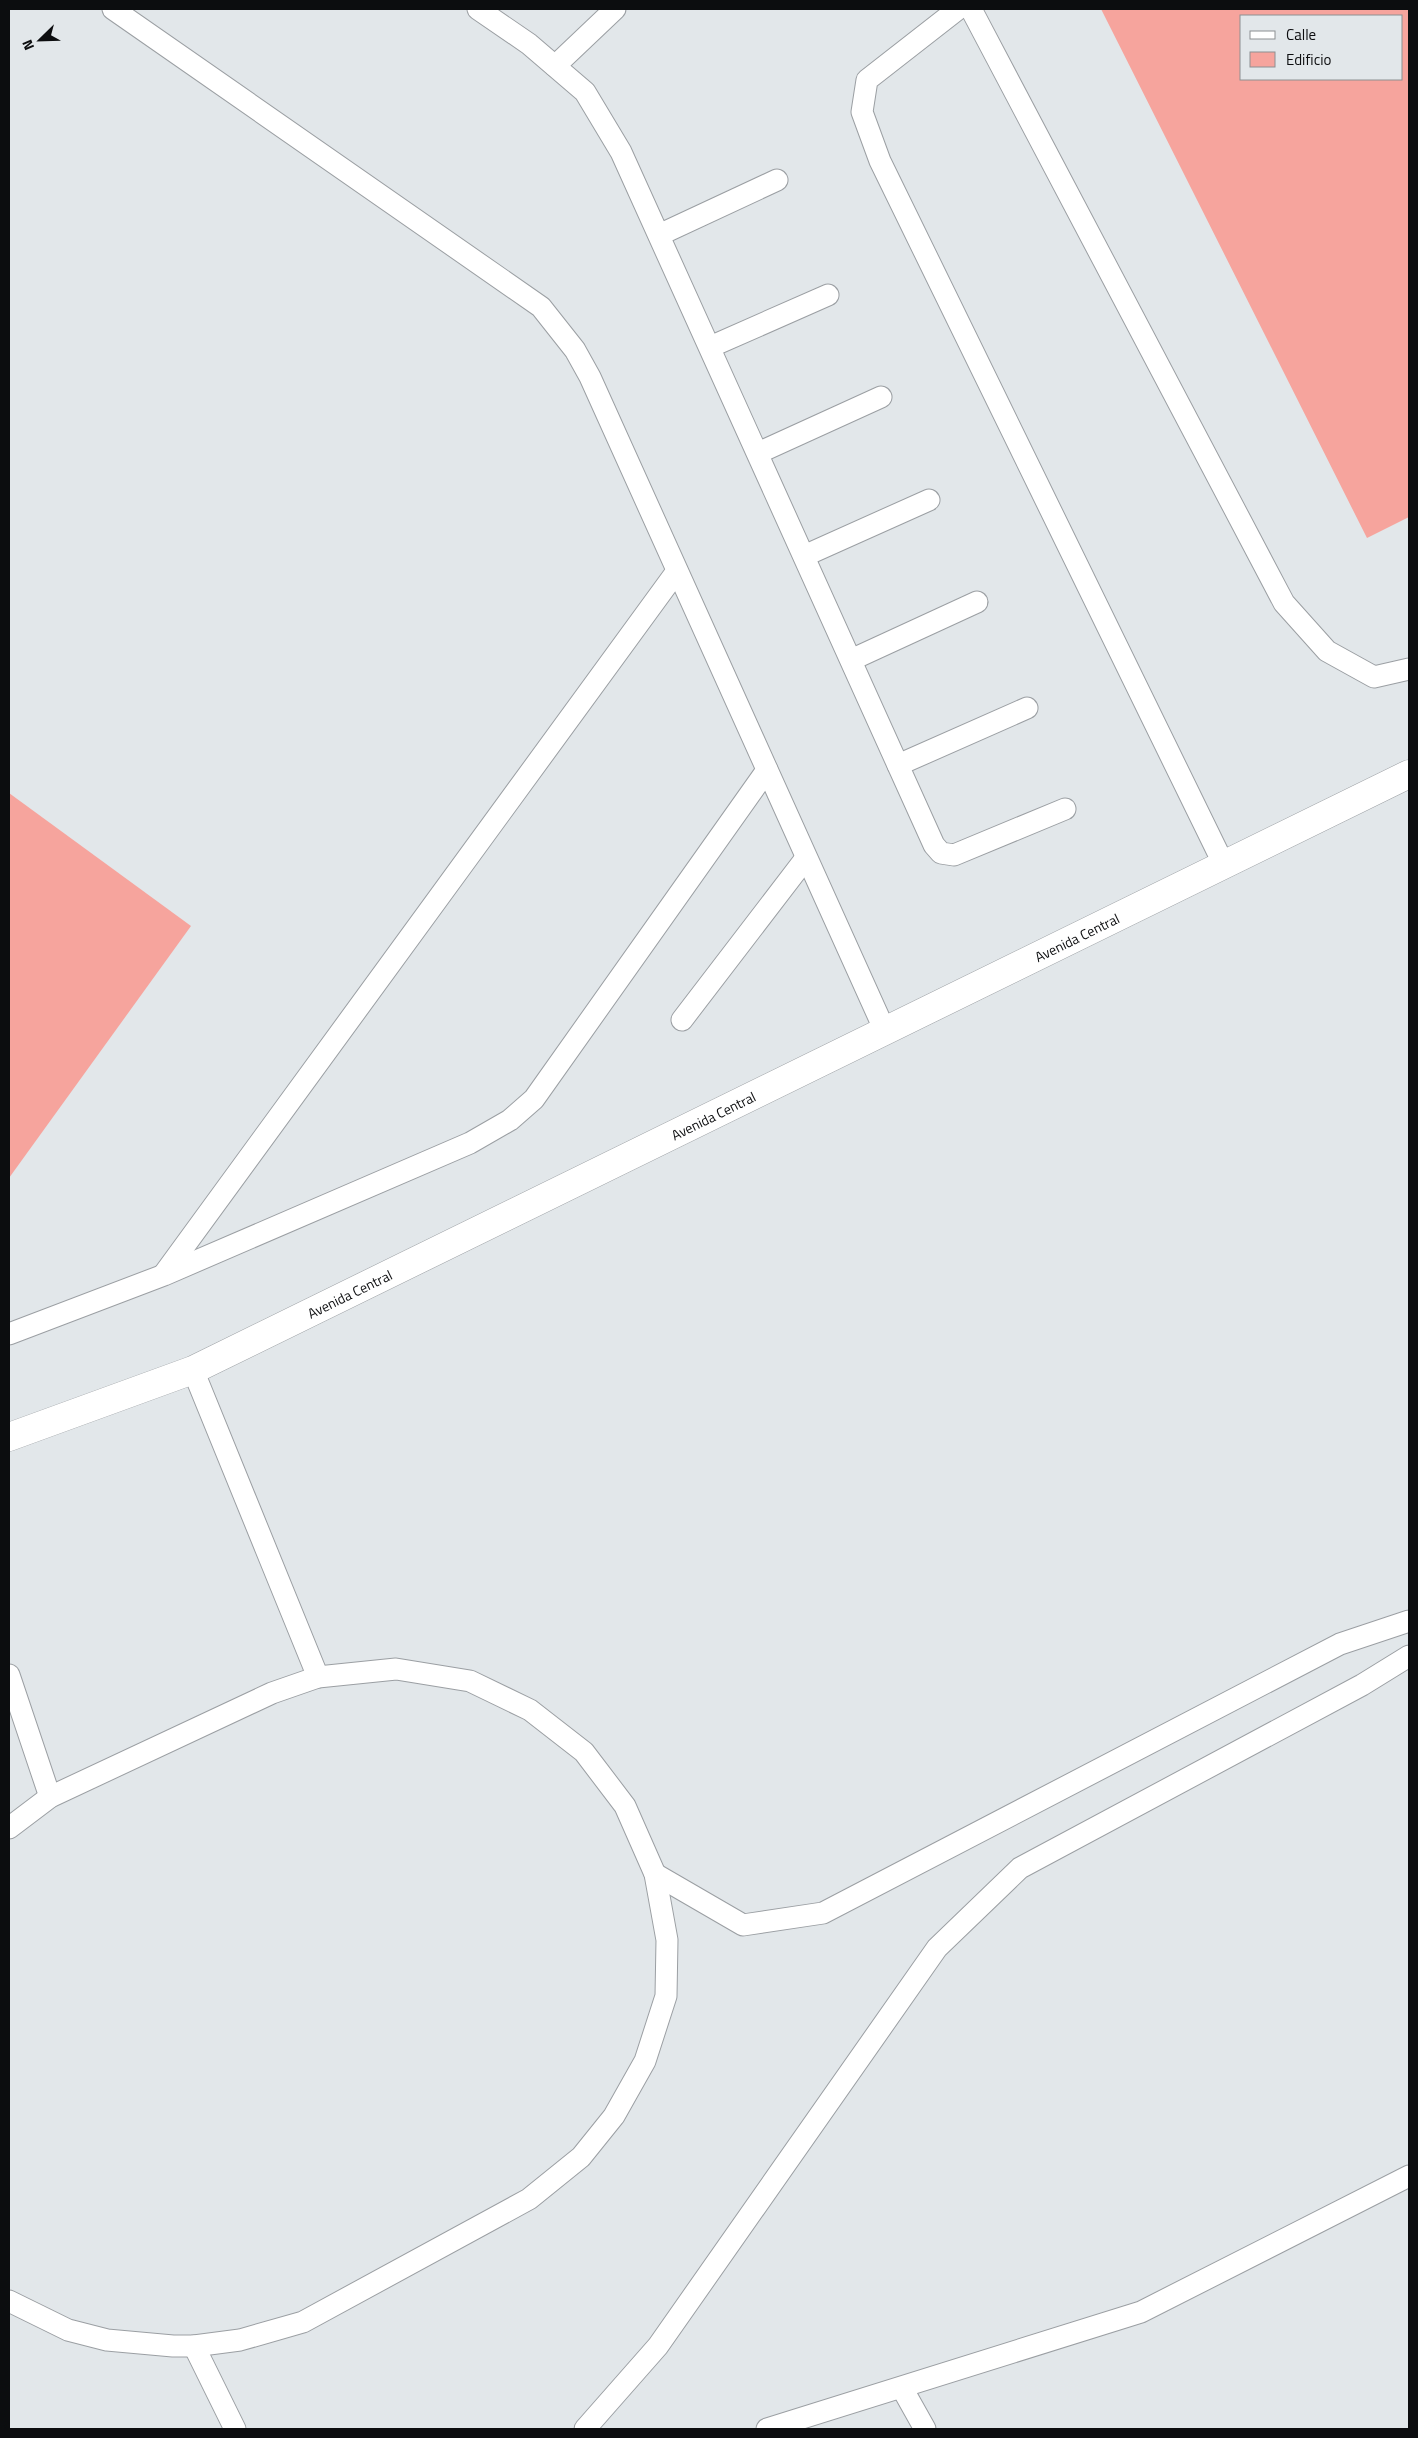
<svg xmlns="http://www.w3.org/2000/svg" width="1418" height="2438" font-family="'Titillium Web',sans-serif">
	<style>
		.building { fill: #f6a49d; fill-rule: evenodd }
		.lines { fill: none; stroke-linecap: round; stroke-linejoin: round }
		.lane-casing { stroke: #9b9fa3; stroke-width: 23 }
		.street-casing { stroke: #9b9fa3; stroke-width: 29 }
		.lane { stroke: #fff; stroke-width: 21 }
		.street { stroke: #fff; stroke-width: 28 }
		.labels { text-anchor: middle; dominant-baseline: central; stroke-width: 4.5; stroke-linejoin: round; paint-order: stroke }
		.street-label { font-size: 14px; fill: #0c0d0f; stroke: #e2e7ea }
	</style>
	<rect width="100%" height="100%" fill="#e2e7ea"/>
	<!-- building -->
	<g class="building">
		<path d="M 1101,9 L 1409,9 L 1409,517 L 1367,538 ZM 1242,16 L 1402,16 L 1402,79 L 1242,79 Z"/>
		<path d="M 9,793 L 191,926 L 9,1178 Z"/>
	</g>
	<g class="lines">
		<defs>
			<g id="lane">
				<path d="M 113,9 L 541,307 L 575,350 L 590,377 L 885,1031"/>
				<path d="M 478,9 L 529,44 L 585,92 L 621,152 L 934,845 L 941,853 L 954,855 L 1065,809"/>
				<path d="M 958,9 L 867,80 L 862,112 L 880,161 L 1224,865"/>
				<path d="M 971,9 L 1284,603 L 1327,651 L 1374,677 L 1409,669"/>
				<path d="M 555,66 L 615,9"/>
				<path d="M 659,235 L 777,180"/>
				<path d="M 710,347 L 828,295"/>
				<path d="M 758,453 L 881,397"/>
				<path d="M 804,556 L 929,500"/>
				<path d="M 851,660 L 977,602"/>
				<path d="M 898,765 L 1027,708"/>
				<path d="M 682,1020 L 806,858"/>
				<path d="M 164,1274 L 677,571"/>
				<path d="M 9,1334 L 164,1275 L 470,1143 L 510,1120 L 534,1099 L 767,770"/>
				<path d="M 193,1370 L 318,1677"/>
				<path d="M 9,1675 L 50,1797"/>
				<path d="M 9,1828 L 50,1797 L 272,1693 L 318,1677 L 396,1669 L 470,1681 L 530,1710 L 584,1752 L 625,1806 L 655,1874 L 667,1940 L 666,1996 L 645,2061 L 614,2116 L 581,2157 L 529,2199 L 303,2322 L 240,2340 L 194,2346 L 173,2346 L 107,2340 L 68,2330 L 9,2301"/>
				<path d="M 655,1874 L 743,1925 L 823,1913 L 1340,1644 L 1409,1621"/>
				<path d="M 194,2346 L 235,2429"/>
				<path d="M 902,2388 L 925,2429"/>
				<path d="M 585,2429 L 658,2346 L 937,1948 L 1020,1868 L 1362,1685 L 1409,1656"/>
				<path d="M 767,2429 L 1141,2312 L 1409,2176"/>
			</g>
			<g id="street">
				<path id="s1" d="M 9,1437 L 193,1370 L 1409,774"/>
			</g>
		</defs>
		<!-- lane casing -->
		<use href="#lane" class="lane-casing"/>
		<!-- street casing -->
		<use href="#street" class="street-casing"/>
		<!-- lane -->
		<use href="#lane" class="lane"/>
		<!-- street -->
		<use href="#street" class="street"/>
	</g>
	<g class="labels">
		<!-- street labels -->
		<g class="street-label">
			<text stroke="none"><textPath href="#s1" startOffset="1180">Avenida Central</textPath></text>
			<text stroke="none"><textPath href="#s1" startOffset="775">Avenida Central</textPath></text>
			<text stroke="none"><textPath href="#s1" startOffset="370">Avenida Central</textPath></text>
		</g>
	</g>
	<!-- border -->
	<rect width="1418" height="2438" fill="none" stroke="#0c0d0f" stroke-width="20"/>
	<!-- legend -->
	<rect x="1240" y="15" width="162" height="65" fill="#e2e7ea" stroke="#8c9092"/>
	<rect x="1250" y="31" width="25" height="8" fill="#ffffff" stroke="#8c9092"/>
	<text x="1286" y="40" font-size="15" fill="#0c0d0f">Calle</text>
	<rect x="1250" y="52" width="25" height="15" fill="#f6a49d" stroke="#8c9092"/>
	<text x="1286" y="65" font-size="15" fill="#0c0d0f">Edificio</text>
	<!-- north arrow -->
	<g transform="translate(40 40) rotate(247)" stroke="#e2e7ea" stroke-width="4" paint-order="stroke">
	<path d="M0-4L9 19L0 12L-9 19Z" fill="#0c0d0f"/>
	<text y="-8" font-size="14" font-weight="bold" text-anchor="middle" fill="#0c0d0f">N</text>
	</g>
</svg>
